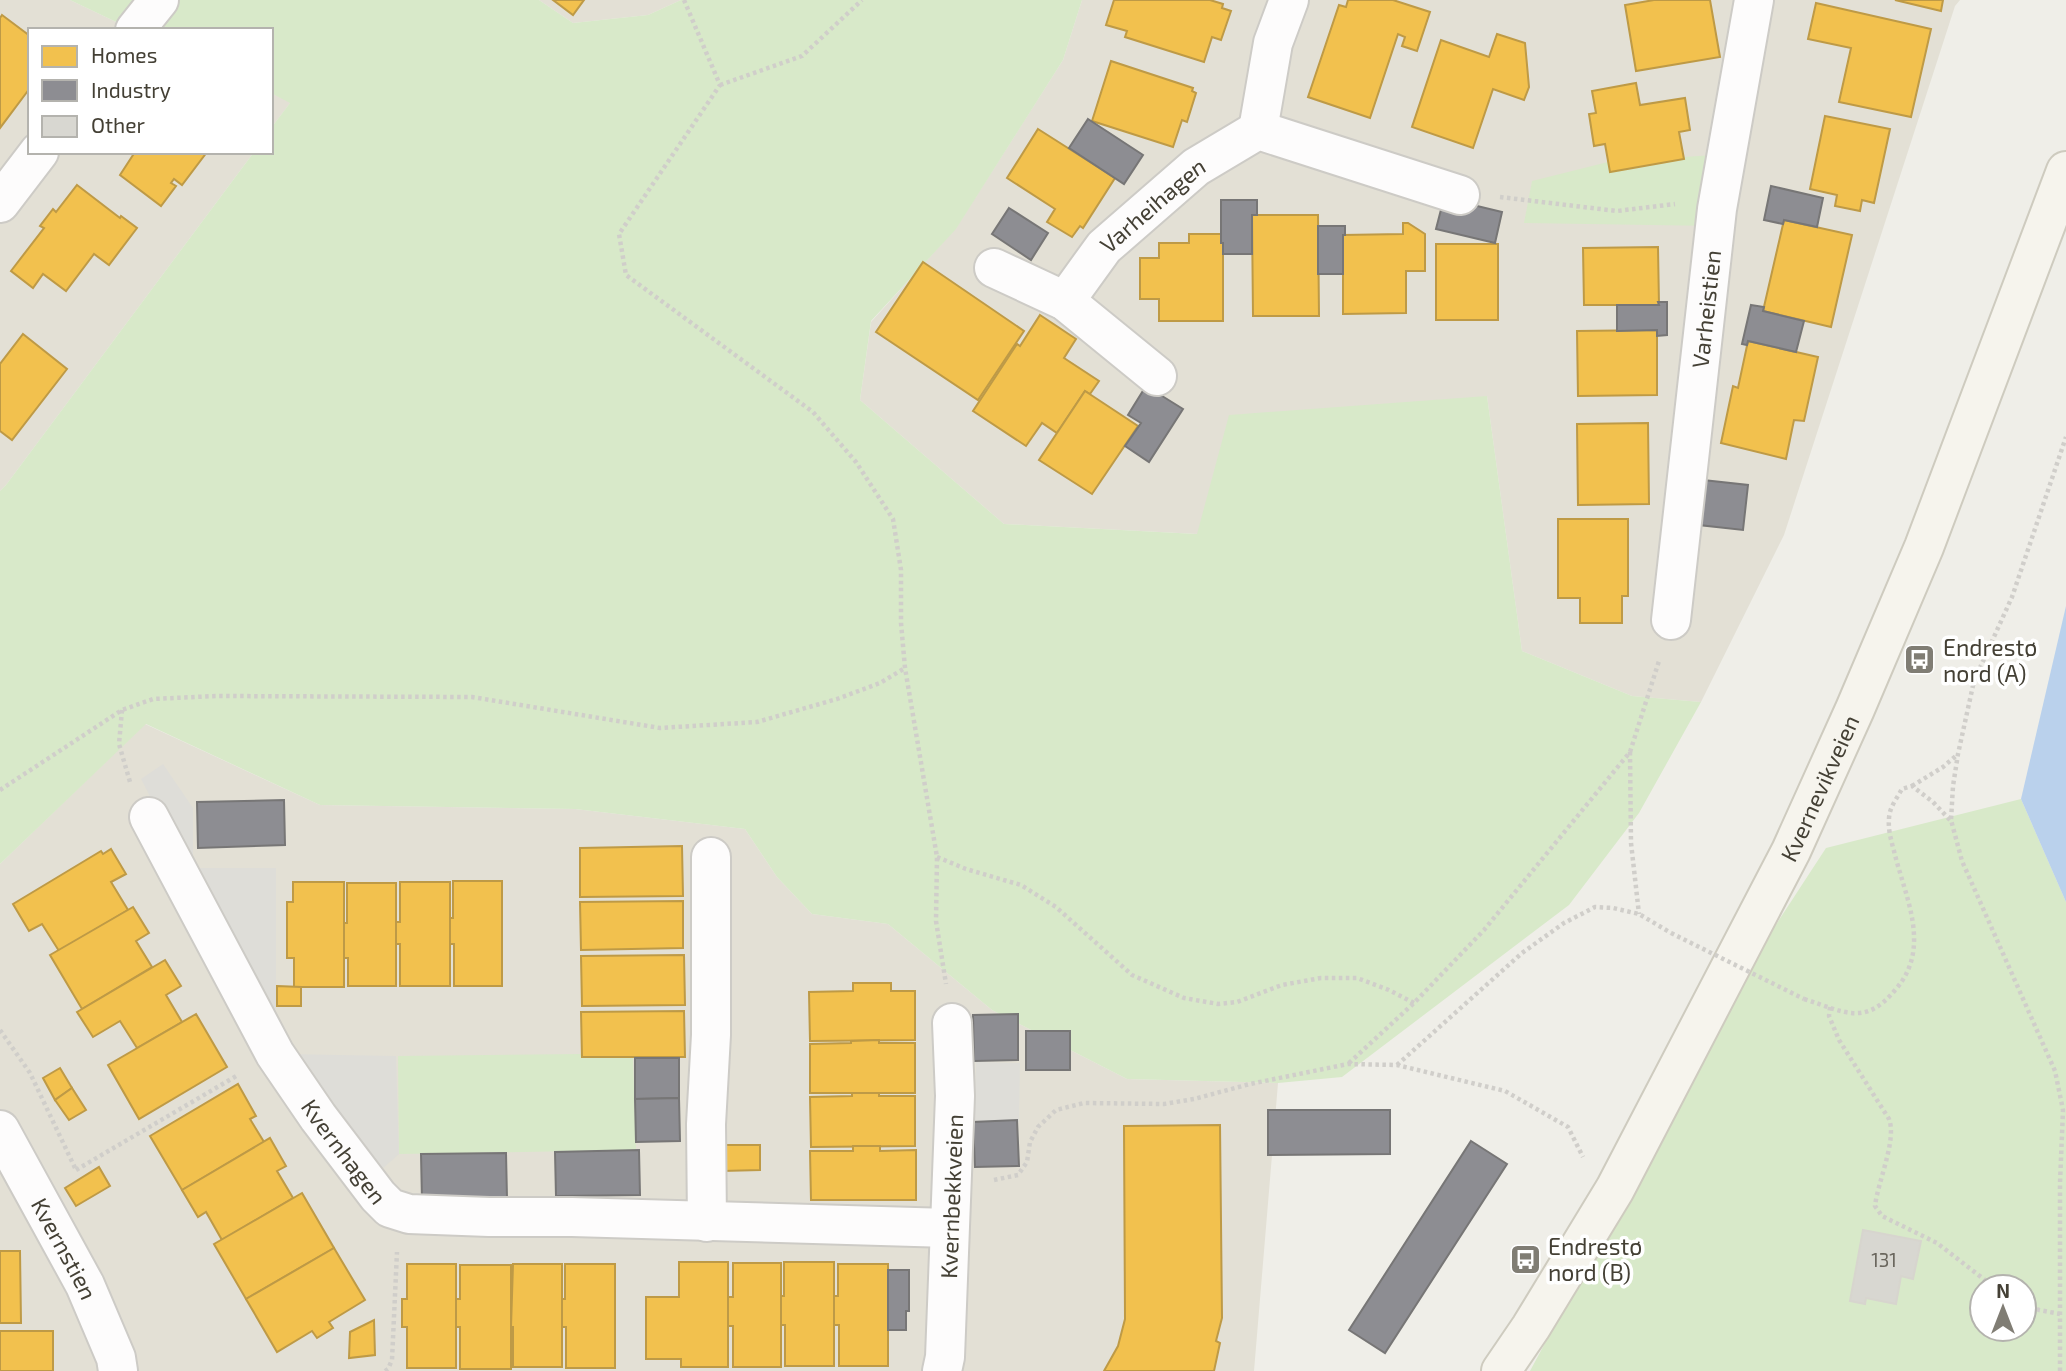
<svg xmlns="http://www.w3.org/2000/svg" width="2066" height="1371" font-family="'Exo 2',sans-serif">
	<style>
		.residential { fill: #e3e0d5 }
		.green { fill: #d8e9c9; fill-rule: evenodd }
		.parking { fill: #deddd8 }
		.water { fill: #bad1ec }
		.homes { fill: #f2c14e; stroke: #be9a46; stroke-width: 2 }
		.industry { fill: #8d8d92; stroke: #777676; stroke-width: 2 }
		.building { fill: #d8d7d1; stroke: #d7d5ce; stroke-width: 2 }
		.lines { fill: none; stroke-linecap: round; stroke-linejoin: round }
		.minor-casing { stroke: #cdcbc6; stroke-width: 42 }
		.secondary-casing { stroke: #cecbbf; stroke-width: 42 }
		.path { stroke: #d0ceca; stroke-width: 4.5; stroke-dasharray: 3.5 3.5; stroke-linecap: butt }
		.minor { stroke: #fdfcfc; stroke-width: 38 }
		.secondary { stroke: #f6f4ed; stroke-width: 38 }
		.path-bridge { stroke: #d0ceca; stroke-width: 4.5; stroke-dasharray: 3.5 3.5; stroke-linecap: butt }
		.labels { text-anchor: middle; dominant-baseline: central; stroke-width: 7; stroke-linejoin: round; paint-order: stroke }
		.number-label { font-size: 19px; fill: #6a665d }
		.street-label { font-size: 23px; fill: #444035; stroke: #fff }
		.poi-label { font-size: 23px; fill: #444035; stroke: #fff; text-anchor: start }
	</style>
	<rect width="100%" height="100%" fill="#efeee8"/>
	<!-- residential -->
	<g class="residential">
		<path d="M 0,0 L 70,0 L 133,30 L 30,30 L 30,152 L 254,152 L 6,485 L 0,491 Z"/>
		<path d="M 539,0 L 681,0 L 648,15 L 573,23 Z"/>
		<path d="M 1082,0 L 1960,0 L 1955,6 L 1784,535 L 1701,702 L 1632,696 L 1522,651 L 1487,396 L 1198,534 L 1004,524 L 860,400 L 871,322 L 956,228 L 1063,60 Z"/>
		<path d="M 271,93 L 291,102 L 271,128 Z"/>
		<path d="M 145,724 L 320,805 L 575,809 L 745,829 L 777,877 L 812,914 L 888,924 L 992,1010 L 1127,1079 L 1278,1083 L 1254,1371 L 0,1371 L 0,864 Z"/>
	</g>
	<!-- green -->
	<g class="green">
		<path d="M 70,0 L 539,0 L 573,23 L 648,15 L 681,0 L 1082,0 L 1063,60 L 956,229 L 871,321 L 860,400 L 1004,524 L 1197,534 L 1229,415 L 1487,396 L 1522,651 L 1632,696 L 1701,702 L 1639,813 L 1569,905 L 1342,1077 L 1278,1083 L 1127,1079 L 992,1010 L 888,924 L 812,914 L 777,877 L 745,829 L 575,809 L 320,805 L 146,724 L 0,864 L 0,491 L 6,485 L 254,152 L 271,152 L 271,128 L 290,103 L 271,93 L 271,30 L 133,30 Z"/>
		<path d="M 1729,154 L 1715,226 L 1524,223 L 1532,181 L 1608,162 Z"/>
		<path d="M 2021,799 L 2066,902 L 2066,1371 L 1530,1371 L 1747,969 L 1826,848 ZM 1982,1287 L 2024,1287 L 2024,1329 L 1982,1329 Z"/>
		<path d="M 581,1054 L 582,1057 L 633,1057 L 636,1150 L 399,1154 L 398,1056 Z"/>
	</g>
	<!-- parking -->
	<g class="parking">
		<path d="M 163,764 L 193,808 L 193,868 L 276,868 L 276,1009 L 266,1009 L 263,1014 L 141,779 Z"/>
		<path d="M 282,1054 L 396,1056 L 399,1154 L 374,1176 Z"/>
		<path d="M 976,1062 L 1020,1063 L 1019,1122 L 974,1121 Z"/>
	</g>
	<!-- water -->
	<path class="water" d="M 2066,606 L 2066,902 L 2021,799 Z"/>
	<!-- homes -->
	<g class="homes">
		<path d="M 553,0 L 584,0 L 573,15 Z"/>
		<path d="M 1114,0 L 1210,0 L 1223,4 L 1222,8 L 1231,11 L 1221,40 L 1212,37 L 1204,62 L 1125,37 L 1127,31 L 1106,25 Z"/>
		<path d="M 1348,0 L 1393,0 L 1430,12 L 1417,51 L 1402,46 L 1405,37 L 1398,34 L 1370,118 L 1308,97 L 1339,5 L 1346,7 Z"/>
		<path d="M 1654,0 L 1710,0 L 1720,57 L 1636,71 L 1625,5 Z"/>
		<path d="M 1895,0 L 1943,0 L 1941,11 Z"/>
		<path d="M 1816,3 L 1931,29 L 1911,117 L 1839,102 L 1851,48 L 1808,39 Z"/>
		<path d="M 2,15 L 30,36 L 30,88 L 0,128 L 0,18 Z"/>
		<path d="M 1497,34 L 1525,43 L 1529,87 L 1524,100 L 1493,89 L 1473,148 L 1412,127 L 1441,40 L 1489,57 Z"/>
		<path d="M 1111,61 L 1193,88 L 1192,91 L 1196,93 L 1187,122 L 1182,120 L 1173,147 L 1092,121 Z"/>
		<path d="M 1636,83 L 1640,105 L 1685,98 L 1690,130 L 1679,132 L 1684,159 L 1610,172 L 1605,144 L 1594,146 L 1589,114 L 1596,113 L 1592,91 Z"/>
		<path d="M 1825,116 L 1890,129 L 1874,203 L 1862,200 L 1860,211 L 1835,206 L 1837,195 L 1810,189 Z"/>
		<path d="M 1038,129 L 1115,178 L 1083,228 L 1080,226 L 1072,237 L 1047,222 L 1055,209 L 1007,178 Z"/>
		<path d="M 135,152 L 207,152 L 182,185 L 174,179 L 171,183 L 176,186 L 161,206 L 120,175 Z"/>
		<path d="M 77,185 L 120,218 L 121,216 L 137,228 L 109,265 L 94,254 L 66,291 L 43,274 L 33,288 L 11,271 L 44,228 L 40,226 L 53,209 L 56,212 Z"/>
		<path d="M 1252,215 L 1318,215 L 1319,316 L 1253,316 Z"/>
		<path d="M 1784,220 L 1852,235 L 1831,327 L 1763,311 Z"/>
		<path d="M 1403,223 L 1408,223 L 1425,234 L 1425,271 L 1406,271 L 1406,313 L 1343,314 L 1343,235 L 1403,234 Z"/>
		<path d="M 1189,234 L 1221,234 L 1221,243 L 1223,243 L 1223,321 L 1159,321 L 1159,299 L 1140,299 L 1140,258 L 1159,258 L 1159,243 L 1189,243 Z"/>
		<rect x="1436" y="244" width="62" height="76"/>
		<path d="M 1658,247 L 1659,305 L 1584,305 L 1583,248 Z"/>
		<path d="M 923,262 L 1024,331 L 978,400 L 876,332 Z"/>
		<path d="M 1040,315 L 1076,339 L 1064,358 L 1099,381 L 1090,394 L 1085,391 L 1057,433 L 1042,423 L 1026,446 L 973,411 L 1017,344 L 1020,346 Z"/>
		<path d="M 1657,330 L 1657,395 L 1578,396 L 1577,331 Z"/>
		<path d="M 23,334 L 67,369 L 12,440 L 0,431 L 0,364 Z"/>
		<path d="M 1748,341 L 1818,357 L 1804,421 L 1794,420 L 1786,459 L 1721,443 L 1733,386 L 1738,388 Z"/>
		<path d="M 1085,391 L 1138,426 L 1092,494 L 1039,460 Z"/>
		<path d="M 1648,423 L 1649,504 L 1578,505 L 1577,424 Z"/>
		<path d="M 1558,519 L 1628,519 L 1628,596 L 1622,596 L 1622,623 L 1580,623 L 1580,598 L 1558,598 Z"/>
		<path d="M 682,846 L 683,896 L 580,897 L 580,848 Z"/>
		<path d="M 111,849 L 126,874 L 111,882 L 128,910 L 59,951 L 42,924 L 29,931 L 13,904 L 101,851 L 103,854 Z"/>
		<path d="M 453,881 L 502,881 L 502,986 L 454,986 L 454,944 L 450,944 L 450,918 L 453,918 Z"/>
		<path d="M 293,882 L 344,882 L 344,987 L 294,987 L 294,958 L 287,958 L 287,902 L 293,902 Z"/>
		<path d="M 400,882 L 450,882 L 450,986 L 400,986 L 400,944 L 396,944 L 396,922 L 400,922 Z"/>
		<path d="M 347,883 L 396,883 L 396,986 L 348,986 L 348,958 L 344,958 L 344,923 L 347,923 Z"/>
		<path d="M 683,901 L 683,948 L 581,950 L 580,902 Z"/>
		<path d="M 133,907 L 149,933 L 136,941 L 152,967 L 82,1009 L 50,955 Z"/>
		<path d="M 684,955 L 685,1005 L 582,1006 L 581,956 Z"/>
		<path d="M 165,960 L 181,986 L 166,995 L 182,1022 L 137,1048 L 120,1021 L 93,1037 L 77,1012 Z"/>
		<path d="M 853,983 L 891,983 L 891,991 L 915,991 L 915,1040 L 810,1041 L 809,992 L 853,991 Z"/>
		<path d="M 277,986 L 301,987 L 301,1006 L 277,1006 Z"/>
		<path d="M 684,1011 L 685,1057 L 582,1057 L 581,1012 Z"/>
		<path d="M 196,1014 L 227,1067 L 139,1119 L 108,1065 Z"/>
		<path d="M 879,1040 L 879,1043 L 915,1043 L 915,1093 L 810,1093 L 810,1044 L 851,1043 L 851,1041 Z"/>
		<path d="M 60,1068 L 72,1088 L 55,1100 L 43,1078 Z"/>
		<path d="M 238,1084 L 256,1116 L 250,1119 L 264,1142 L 182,1190 L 150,1136 Z"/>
		<path d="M 72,1088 L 86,1110 L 69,1120 L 55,1100 Z"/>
		<path d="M 852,1093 L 879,1093 L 879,1096 L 915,1096 L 915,1146 L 811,1147 L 810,1097 L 852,1096 Z"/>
		<path d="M 1220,1125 L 1222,1318 L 1216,1341 L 1220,1343 L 1214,1371 L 1104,1371 L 1118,1346 L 1125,1319 L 1124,1126 Z"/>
		<path d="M 270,1138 L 286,1166 L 277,1171 L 293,1198 L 222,1240 L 206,1212 L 198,1217 L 182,1190 Z"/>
		<path d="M 721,1145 L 760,1145 L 760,1170 L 722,1171 Z"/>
		<path d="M 853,1146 L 880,1146 L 880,1151 L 916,1150 L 916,1200 L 811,1200 L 810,1151 L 853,1151 Z"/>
		<path d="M 99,1167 L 110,1186 L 76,1206 L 65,1188 Z"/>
		<path d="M 302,1193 L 334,1248 L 246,1299 L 214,1244 Z"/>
		<path d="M 334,1248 L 365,1300 L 329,1322 L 333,1328 L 317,1338 L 312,1331 L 277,1352 L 246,1299 Z"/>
		<path d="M 0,1251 L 20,1251 L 21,1323 L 0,1323 Z"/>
		<path d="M 679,1262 L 728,1262 L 728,1367 L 681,1367 L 681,1359 L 646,1359 L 646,1297 L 679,1297 Z"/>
		<path d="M 784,1262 L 834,1262 L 834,1366 L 785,1366 L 785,1325 L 781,1325 L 781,1296 L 784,1296 Z"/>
		<path d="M 733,1263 L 781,1263 L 781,1367 L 733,1367 L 733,1326 L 728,1326 L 728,1297 L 733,1297 Z"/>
		<path d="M 407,1264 L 456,1264 L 456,1368 L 407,1368 L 407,1327 L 402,1327 L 402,1299 L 407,1299 Z"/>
		<path d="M 513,1264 L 562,1264 L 562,1367 L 513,1367 L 513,1327 L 511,1327 Z"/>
		<path d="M 565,1264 L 615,1264 L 615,1368 L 566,1368 L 566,1327 L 562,1327 L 562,1299 L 565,1299 Z"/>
		<path d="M 838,1264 L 888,1264 L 888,1366 L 839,1366 L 839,1325 L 834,1325 L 834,1296 L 838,1296 Z"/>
		<path d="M 460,1265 L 511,1265 L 511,1369 L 460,1369 L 460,1327 L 456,1327 L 456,1299 L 460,1299 Z"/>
		<path d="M 374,1320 L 375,1355 L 349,1358 L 350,1332 Z"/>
		<rect x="0" y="1331" width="53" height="40"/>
	</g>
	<!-- industry -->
	<g class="industry">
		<path d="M 1088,119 L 1143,155 L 1124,184 L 1069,148 Z"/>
		<path d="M 1771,186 L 1823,198 L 1817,227 L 1784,220 L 1783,224 L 1764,220 Z"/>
		<path d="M 1444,198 L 1502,212 L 1495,243 L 1436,229 Z"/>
		<path d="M 1221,200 L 1257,200 L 1257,215 L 1252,215 L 1252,254 L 1223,254 L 1223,243 L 1221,243 Z"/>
		<path d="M 1009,208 L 1048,233 L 1031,260 L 992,234 Z"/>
		<path d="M 1318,226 L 1345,226 L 1345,235 L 1343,235 L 1343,274 L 1318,274 Z"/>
		<path d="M 1658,302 L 1667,302 L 1667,335 L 1657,336 L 1657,330 L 1617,331 L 1617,305 L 1659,305 Z"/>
		<path d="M 1751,305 L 1764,307 L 1763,311 L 1804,321 L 1796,352 L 1748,341 L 1747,345 L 1742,344 Z"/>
		<path d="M 1146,386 L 1183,409 L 1149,462 L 1125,446 L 1141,423 L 1128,415 Z"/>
		<path d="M 1703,480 L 1748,485 L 1743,530 L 1699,525 Z"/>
		<path d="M 284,800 L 285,845 L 198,848 L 197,802 Z"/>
		<path d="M 1018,1014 L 1018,1060 L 974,1061 L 973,1015 Z"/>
		<rect x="1026" y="1031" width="44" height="39"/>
		<path d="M 635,1058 L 679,1058 L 679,1098 L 635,1099 Z"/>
		<path d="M 679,1098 L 680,1141 L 636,1142 L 635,1099 Z"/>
		<path d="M 1268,1110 L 1390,1110 L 1390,1154 L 1268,1155 Z"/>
		<path d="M 1017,1120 L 1019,1166 L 975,1167 L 973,1122 Z"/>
		<path d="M 1471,1141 L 1507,1164 L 1385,1353 L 1349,1330 Z"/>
		<path d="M 639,1150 L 640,1195 L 556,1196 L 555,1152 Z"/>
		<path d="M 506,1153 L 507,1198 L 422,1200 L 421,1154 Z"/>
		<path d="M 888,1270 L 909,1270 L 909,1311 L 906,1311 L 906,1330 L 888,1330 Z"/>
	</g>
	<!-- building -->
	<path class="building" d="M 1863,1230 L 1921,1241 L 1913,1279 L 1901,1276 L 1896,1304 L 1866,1298 L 1865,1304 L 1850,1301 Z"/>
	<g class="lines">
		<defs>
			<g id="minor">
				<path d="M 135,30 L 159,0"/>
				<path d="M 1258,130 L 1273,43 L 1289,0"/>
				<path d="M 0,203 L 39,152"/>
				<path d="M 994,268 L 1065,301 L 1157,376"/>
				<path id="s1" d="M 1065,301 L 1104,247 L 1196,167 L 1258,130 L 1460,195"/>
				<path id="s2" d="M 1671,620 L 1717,209 L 1754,0"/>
				<path id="s3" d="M 149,817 L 275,1054 L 318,1117 L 378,1196 L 390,1208 L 409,1214 L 489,1217 L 572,1217 L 949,1228"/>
				<path id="s4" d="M 0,1130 L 85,1285 L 116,1358 L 118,1371"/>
				<path d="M 707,1222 L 706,1124 L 711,1035 L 711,857"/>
				<path id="s5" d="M 942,1371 L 945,1357 L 955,1096 L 952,1023"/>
			</g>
			<g id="secondary">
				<path id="s6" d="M 1501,1371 L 1531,1327 L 1615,1189 L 1791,851 L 1855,709 L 1924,547 L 2066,171"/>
			</g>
		</defs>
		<!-- minor casing -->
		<use href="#minor" class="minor-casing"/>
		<!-- secondary casing -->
		<use href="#secondary" class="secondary-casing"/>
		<!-- path -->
		<g class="path">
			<path d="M 684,0 L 720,85 L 619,234 L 626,275 L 813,412 L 856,462 L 893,519 L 901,570 L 901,623 L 905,668 L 937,857 L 936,921 L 946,984"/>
			<path d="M 720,85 L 802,56 L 862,0"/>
			<path d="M 1500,197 L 1617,211 L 1675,204"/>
			<path d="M 122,710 L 119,744 L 130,782"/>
			<path d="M 1630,752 L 1631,843 L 1639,914"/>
			<path d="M 1912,786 L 1943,767 L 1957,755"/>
			<path d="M 0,790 L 122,710 L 153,699 L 216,696 L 472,697 L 660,728 L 757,722 L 837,699 L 880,683 L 905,668"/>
			<path d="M 937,857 L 966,869 L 1021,885 L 1056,907 L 1132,975 L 1184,998 L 1218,1004 L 1237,1002 L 1282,985 L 1321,978 L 1357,978 L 1389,990 L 1414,1003"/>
			<path d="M 1804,999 C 1845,1012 1865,1027 1896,989 C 1932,947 1905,897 1894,851 C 1891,840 1888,829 1889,819 C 1889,808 1897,798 1902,789 L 1912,786 L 1933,802 L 1950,820"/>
			<path d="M 1830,1007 L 1829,1016 L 1839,1040 L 1889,1119 C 1897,1140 1878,1181 1875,1206 L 1882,1216 L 1937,1243 L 1994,1287"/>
			<path d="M 0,1030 L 30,1073 L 76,1170"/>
			<path d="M 1349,1063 L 1414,1003 L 1484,930 L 1630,752 L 1659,661"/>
			<path d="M 1397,1065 L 1522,953 L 1564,923 L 1595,907 L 1613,908 L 1639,914 L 1671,933"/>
			<path d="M 76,1170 L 238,1075"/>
			<path d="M 994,1180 L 1018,1175 L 1027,1162 L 1030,1142 L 1038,1127 L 1056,1110 L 1084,1103 L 1164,1104 L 1194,1099 L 1250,1084 L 1348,1064 L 1397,1065 L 1505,1091 L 1568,1127 L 1583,1157"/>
			<path d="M 2024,1303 L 2039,1310 L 2060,1314"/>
			<path d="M 385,1371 L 388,1369 L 392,1360 L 397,1252"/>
			<path d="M 2060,1371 L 2060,1183 L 2063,1110 L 2055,1071 L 1962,861 L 1951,820 L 1953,786 L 1958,754 L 1974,681 L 2012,597 L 2066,437"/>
		</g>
		<!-- minor -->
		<use href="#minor" class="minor"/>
		<!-- secondary -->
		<use href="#secondary" class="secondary"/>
		<!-- path-bridge -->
		<path class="path-bridge" d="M 1671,933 L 1804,999"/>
	</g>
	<!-- icons -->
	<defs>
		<symbol id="bus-square" viewBox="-11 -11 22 22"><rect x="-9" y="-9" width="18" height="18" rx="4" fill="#807d74" stroke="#fff"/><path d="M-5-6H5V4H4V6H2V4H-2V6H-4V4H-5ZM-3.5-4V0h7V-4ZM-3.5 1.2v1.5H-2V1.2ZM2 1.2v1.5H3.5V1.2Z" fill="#fff"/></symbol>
	</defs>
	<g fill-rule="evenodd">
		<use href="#bus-square" x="1902" y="642" width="35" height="35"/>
		<use href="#bus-square" x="1508" y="1242" width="35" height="35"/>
	</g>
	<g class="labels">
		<!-- number labels -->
		<g class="number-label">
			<text x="1884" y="1259">131</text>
		</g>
		<!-- street labels -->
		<g class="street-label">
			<text stroke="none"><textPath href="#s1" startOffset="131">Varheihagen</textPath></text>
			<text stroke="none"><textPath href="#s2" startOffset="313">Varheistien</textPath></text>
			<text stroke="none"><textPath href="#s6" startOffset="665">Kvernevikveien</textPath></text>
			<text stroke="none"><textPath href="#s3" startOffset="388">Kvernhagen</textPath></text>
			<text stroke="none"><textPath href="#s5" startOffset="175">Kvernbekkveien</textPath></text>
			<text stroke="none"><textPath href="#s4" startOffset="135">Kvernstien</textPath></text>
		</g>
		<!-- poi labels -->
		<g class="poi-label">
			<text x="1943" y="647">Endrestø<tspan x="1943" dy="26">nord (A)</tspan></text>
			<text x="1548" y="1246">Endrestø<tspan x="1548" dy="26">nord (B)</tspan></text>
		</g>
	</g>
	<!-- legend -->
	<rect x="28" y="28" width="245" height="126" fill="#ffffff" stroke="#b4b3ae" stroke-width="2"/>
	<rect x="42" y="46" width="35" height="21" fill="#f2c14e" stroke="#b4b3ae" stroke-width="2"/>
	<text x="91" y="63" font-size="21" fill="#444035">Homes</text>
	<rect x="42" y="80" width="35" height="21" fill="#8d8d92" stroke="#b4b3ae" stroke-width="2"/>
	<text x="91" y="98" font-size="21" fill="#444035">Industry</text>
	<rect x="42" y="116" width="35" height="21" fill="#d8d7d1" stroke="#b4b3ae" stroke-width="2"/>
	<text x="91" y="133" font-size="21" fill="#444035">Other</text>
	<!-- north arrow -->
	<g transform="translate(2003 1308)"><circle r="33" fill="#ffffff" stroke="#b4b3ae" stroke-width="2"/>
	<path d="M0-5L12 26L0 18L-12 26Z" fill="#807d74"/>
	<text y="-10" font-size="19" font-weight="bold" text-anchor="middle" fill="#444035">N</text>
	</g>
</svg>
